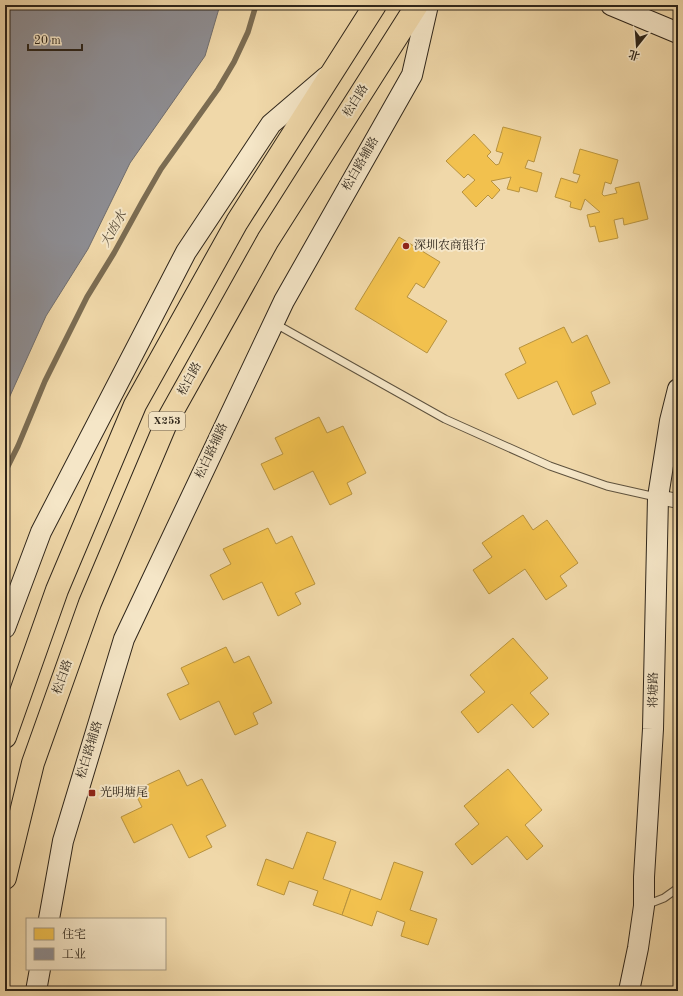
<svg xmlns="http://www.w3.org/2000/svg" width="683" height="996" font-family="'Old Standard TT','Noto Serif SC',serif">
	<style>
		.homes { fill: #f2c14e; stroke: #b7923e }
		.industry { fill: #8d8d92; stroke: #706e6e }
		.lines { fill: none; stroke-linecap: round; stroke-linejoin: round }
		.stream { stroke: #7b6c52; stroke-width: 5.5 }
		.lane-casing { stroke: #5e523e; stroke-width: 9 }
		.street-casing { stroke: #5e523e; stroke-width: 16 }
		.secondary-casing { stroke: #2e251a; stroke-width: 22 }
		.primary-casing { stroke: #2e251a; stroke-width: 24 }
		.lane { stroke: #f5e6c7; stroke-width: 7 }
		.street { stroke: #f5e6c7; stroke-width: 14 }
		.secondary { stroke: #f5e6c7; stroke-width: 20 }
		.primary { stroke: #f0d8a9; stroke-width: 22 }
		.poi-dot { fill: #8f2418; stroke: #f5e6c7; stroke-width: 1.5 }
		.labels { text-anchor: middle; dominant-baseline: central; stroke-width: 4; stroke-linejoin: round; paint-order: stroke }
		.shield { fill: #f5e6c7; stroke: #6a5f4e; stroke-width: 1 }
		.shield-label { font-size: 11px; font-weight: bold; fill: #2e251a }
		.street-label { font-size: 12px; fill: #2e251a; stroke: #f5e6c7 }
		.poi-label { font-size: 12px; fill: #2e251a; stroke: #f5e6c7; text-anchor: start }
		.water-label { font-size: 13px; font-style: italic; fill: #5b4e3b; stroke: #f5e6c7 }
	</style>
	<rect width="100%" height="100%" fill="#f0d8a9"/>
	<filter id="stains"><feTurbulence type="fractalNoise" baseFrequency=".005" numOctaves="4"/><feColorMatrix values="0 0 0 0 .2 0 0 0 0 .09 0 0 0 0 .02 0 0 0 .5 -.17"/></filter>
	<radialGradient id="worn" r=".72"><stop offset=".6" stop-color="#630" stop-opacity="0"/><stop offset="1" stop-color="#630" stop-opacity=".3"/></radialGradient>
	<!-- homes -->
	<g class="homes">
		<path d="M 503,127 L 541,137 L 534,162 L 528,160 L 525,168 L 542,173 L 537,192 L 520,187 L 519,192 L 507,189 L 511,177 L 491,181 L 500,190 L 492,199 L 488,195 L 476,207 L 462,192 L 475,180 L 468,174 L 464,178 L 446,161 L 474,134 L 491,152 L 487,156 L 496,165 L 499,164 L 503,153 L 496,151 Z"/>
		<path d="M 580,149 L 618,160 L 611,184 L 605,182 L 602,194 L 604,196 L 617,193 L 615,188 L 639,182 L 648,219 L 624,225 L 623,218 L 614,220 L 618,238 L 599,242 L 595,226 L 590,227 L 587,215 L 600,212 L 585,199 L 581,210 L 570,207 L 571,202 L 555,197 L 561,178 L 577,183 L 580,175 L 573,173 Z"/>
		<path d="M 399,237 L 440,262 L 424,288 L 416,283 L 407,297 L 447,321 L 427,353 L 355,309 Z"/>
		<path d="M 564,327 L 572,343 L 587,335 L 610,383 L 591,392 L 596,404 L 573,415 L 557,381 L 518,399 L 505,374 L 526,363 L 519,348 Z"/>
		<path d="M 319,417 L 327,433 L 343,426 L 366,473 L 347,483 L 352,494 L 330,505 L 313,471 L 274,490 L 261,464 L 283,454 L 275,438 Z"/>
		<path d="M 523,515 L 533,530 L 547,520 L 578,563 L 560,576 L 567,586 L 546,600 L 525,569 L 489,594 L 473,570 L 492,557 L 482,543 Z"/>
		<path d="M 268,528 L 276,544 L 292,536 L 315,584 L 295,593 L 301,604 L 278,616 L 262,582 L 223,600 L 210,575 L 231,564 L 223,549 Z"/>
		<path d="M 513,638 L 548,678 L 530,693 L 549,714 L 533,728 L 512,704 L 478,733 L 461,712 L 485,692 L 470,675 Z"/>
		<path d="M 226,647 L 234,663 L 249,656 L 272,703 L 253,713 L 258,724 L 235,735 L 219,701 L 180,720 L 167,694 L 189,684 L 181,668 Z"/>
		<path d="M 508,769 L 542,810 L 525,825 L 543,846 L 527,860 L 507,836 L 472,865 L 455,844 L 479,824 L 464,806 Z"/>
		<path d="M 179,770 L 187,786 L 202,779 L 226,826 L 206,836 L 212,847 L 189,858 L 172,824 L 134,843 L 121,817 L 142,807 L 134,791 Z"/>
		<path d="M 307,832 L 336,842 L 323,879 L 351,889 L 342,915 L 313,905 L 318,891 L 289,881 L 284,895 L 257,885 L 266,859 L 293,869 Z"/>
		<path d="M 394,862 L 423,872 L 410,910 L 437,919 L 428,945 L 401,936 L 405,922 L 377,911 L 372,926 L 342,915 L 351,889 L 381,900 Z"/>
	</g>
	<!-- industry -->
	<path class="industry" d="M 5,5 L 220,5 L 205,56 L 130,163 L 88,249 L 46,316 L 5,407 Z"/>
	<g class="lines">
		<!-- stream -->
		<path class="stream" d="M 5,472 L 18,446 L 45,381 L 87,297 L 114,253 L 142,202 L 161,169 L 218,89 L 234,62 L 248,32 L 256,5"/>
		<defs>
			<g id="lane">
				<path d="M 274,323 L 445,419 L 550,466 L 607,486 L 656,497"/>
				<path d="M 646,905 L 664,898 L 678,888"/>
			</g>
			<path id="street" d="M 658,497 L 678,501"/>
			<g id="secondary">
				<path d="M 611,5 L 678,33"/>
				<path d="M 5,628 L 41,532 L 186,252 L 271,124 L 326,77"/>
				<path d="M 49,919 L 63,841 L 124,639 L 284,301 L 412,75 L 428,5"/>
				<path d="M 36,991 L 40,969"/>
				<path d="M 629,991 L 638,948 L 644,906 L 644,877 L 653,729 L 658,497 L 670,421 L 678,389"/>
			</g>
			<g id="primary">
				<path d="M 5,737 L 57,590 L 135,405 L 237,222 L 375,5"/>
				<path d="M 5,878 L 33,763 L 90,603 L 167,421 L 268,240 L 417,5"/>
			</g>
		</defs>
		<!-- lane casing -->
		<use href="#lane" class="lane-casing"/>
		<!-- street casing -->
		<use href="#street" class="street-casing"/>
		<!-- secondary casing -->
		<use href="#secondary" class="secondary-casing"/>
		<!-- primary casing -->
		<use href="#primary" class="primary-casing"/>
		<!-- lane -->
		<use href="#lane" class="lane"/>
		<!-- street -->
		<use href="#street" class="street"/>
		<!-- secondary -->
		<use href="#secondary" class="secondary"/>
		<!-- primary -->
		<use href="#primary" class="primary"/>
	</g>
	<!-- markers -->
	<g class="poi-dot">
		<circle cx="406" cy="246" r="4"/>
		<rect x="88" y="789" width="8" height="8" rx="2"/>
	</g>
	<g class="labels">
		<!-- shield labels -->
		<rect class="shield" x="149" y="412" width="36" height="18" rx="3"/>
		<g class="shield-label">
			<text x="167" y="421">X253</text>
		</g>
		<!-- street labels -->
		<g class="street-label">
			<text transform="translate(356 101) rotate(-58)">松白路</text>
			<text transform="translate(361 164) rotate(-60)">松白路辅路</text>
			<text transform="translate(190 379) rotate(-61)">松白路</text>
			<text transform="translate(212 451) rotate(-65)">松白路辅路</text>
			<text transform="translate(63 677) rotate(-70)">松白路</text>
			<text transform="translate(654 690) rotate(-89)">将塘路</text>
			<text transform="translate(90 750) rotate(-73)">松白路辅路</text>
		</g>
		<!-- poi labels -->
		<g class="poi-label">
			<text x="414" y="246">深圳农商银行</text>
			<text x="100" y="793">光明塘尾</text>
		</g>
		<!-- water labels -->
		<g class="water-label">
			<text transform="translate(114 229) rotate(-60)">大凼水</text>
		</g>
	</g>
	<!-- margin -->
	<rect width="683" height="996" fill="none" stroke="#f0d8a9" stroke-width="20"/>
	<rect x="6" y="6" width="671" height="984" fill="none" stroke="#2e251a" stroke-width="2"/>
	<rect x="10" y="10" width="663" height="976" fill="none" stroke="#2e251a"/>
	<!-- legend -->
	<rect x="26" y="918" width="140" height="52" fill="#f5e6c7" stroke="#a59982"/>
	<rect x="34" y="928" width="20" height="12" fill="#f2c14e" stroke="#a59982"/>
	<text x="62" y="938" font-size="12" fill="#2e251a">住宅</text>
	<rect x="34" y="948" width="20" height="12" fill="#8d8d92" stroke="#a59982"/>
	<text x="62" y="958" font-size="12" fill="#2e251a">工业</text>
	<!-- north arrow -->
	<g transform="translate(637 46) rotate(197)" stroke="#f5e6c7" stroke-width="3" paint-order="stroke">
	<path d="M0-3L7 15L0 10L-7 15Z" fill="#2e251a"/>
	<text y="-6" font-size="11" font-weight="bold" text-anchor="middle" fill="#2e251a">北</text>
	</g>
	<!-- scale -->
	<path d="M28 44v6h54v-6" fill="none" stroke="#2e251a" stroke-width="2"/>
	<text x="34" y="44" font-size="12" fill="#2e251a" stroke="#f5e6c7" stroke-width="3" paint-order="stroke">20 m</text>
	<rect width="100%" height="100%" filter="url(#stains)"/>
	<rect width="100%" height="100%" fill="url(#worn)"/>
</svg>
